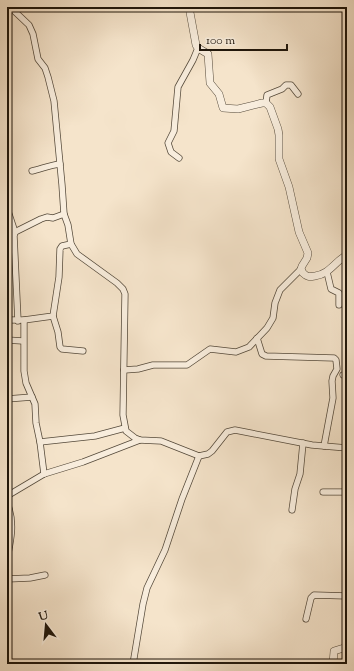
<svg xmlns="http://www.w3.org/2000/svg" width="354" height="671" font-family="'Sorts Mill Goudy',serif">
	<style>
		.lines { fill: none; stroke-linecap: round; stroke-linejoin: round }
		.minor-casing { stroke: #54493a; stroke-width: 7 }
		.tertiary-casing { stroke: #54493a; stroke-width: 8 }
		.minor { stroke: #f8eddd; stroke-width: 5.5 }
		.tertiary { stroke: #f8eddd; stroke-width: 7 }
	</style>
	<rect width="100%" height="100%" fill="#f5e4cb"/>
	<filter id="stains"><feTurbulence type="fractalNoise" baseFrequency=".005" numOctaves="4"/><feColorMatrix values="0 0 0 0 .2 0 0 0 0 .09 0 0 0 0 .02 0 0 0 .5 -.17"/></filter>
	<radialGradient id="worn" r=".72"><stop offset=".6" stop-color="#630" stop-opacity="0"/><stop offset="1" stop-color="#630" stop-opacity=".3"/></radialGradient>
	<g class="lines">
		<defs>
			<g id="minor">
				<path d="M 10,7 L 29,25 L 33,34 L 38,59 L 45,68 L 48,77 L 54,101 L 62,185 L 64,214 L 68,225 L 71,244 L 77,254 L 117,283 L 123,289 L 125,294 L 123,415 L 126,431 L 135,438 L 140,440 L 161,441 L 199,456 L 208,454 L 212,451 L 227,432 L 235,430 L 312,445 L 347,448"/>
				<path d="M 266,103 L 267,95 L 282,89 L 286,85 L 291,85 L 298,94"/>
				<path d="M 179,158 L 171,152 L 168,143 L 174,131 L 178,87 L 193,60 L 198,48"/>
				<path d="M 32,171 C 41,169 50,165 60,164"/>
				<path d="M 7,195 L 8,211 L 15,232"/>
				<path d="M 327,272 L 331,289 L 339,293 L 339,305"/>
				<path d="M 53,316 L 58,332 L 60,347 L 62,349 L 83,351"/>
				<path d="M 7,320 L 24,320 L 53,316 L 59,277 L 60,249 L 62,246 L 71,244"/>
				<path d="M 24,320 L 24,371 L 26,383 L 35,404 L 36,423 L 40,442 L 44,474"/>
				<path d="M 18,321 L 14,236 L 15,232 L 41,219 L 47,217 L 53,218 L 64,214"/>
				<path d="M 257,338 L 262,354 L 266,356 L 334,358 L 336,360 L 337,369 L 333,376 L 332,381 L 333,398 L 324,446"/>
				<path d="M 7,340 L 23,341"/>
				<path d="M 124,370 L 138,369 L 153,365 L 187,365 L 210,349 L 236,352 L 249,347 L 267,328 L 273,318 L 275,303 L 280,290 L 301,269"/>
				<path d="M 343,375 L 347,374"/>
				<path d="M 7,399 L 32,397"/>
				<path d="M 40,442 L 95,436 L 125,428"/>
				<path d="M 323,492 L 347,492"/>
				<path d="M 7,496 L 44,474 L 83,462 L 140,440"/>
				<path d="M 7,503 C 15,521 11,540 7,559"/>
				<path d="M 292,510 L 295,489 L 300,474 L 303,443"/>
				<path d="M 7,579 L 30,578 L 45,575"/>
				<path d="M 306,619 L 311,598 L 314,595 L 347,596"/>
				<path d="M 133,664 L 143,604 L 147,588 L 165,550 L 182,499 L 199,456"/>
			</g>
			<g id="tertiary">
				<path d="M 189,7 L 196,45 L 198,48 L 208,54 L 210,83 L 219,94 L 223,108 L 238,109 L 262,103 L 266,103 L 270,107 L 278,129 L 279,135 L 279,159 L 289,187 L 299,232 L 308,253 L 307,258 L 302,266 L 301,269 L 303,273 C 307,277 309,277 315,276 C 330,274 334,262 347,255"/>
				<path d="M 333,664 L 334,651 L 347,647"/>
			</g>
		</defs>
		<!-- minor casing -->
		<use href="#minor" class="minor-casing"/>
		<!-- tertiary casing -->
		<use href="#tertiary" class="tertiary-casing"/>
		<!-- minor -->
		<use href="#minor" class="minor"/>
		<!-- tertiary -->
		<use href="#tertiary" class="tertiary"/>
	</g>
	<!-- margin -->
	<rect width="354" height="671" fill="none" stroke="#f5e4cb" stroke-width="24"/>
	<rect x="8" y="8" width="338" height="655" fill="none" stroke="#1e150a" stroke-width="2"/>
	<rect x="12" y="12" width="330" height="647" fill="none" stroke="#1e150a"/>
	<!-- north arrow -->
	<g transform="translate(46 625) rotate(344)" stroke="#f8eddd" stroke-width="3" paint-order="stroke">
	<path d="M0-3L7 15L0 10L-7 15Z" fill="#1e150a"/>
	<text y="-6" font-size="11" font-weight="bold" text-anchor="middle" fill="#1e150a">U</text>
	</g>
	<!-- scale -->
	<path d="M200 44v6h87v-6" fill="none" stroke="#1e150a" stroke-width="2"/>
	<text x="206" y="44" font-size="12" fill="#1e150a" stroke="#f8eddd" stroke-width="3" paint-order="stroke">100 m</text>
	<rect width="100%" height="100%" filter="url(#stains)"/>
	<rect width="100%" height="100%" fill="url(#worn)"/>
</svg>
